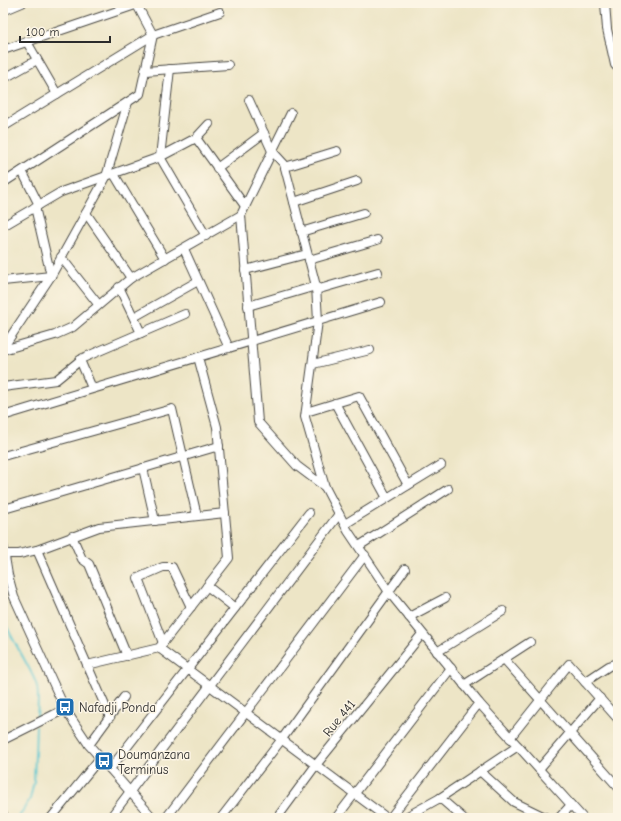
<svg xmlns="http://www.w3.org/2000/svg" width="621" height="821" font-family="'Comic Neue',sans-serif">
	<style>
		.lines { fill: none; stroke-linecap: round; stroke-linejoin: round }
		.stream { stroke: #59c6d0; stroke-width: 2 }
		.minor-casing { stroke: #484742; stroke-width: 10 }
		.minor { stroke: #fff; stroke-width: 8 }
		.labels { text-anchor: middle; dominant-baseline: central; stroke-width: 3; stroke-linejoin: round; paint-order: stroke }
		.poi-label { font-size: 13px; fill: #2b2b2b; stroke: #fcf5e5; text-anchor: start }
		.street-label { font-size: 13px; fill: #2b2b2b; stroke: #fcf5e5 }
	</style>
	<rect width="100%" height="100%" fill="#fcf5e5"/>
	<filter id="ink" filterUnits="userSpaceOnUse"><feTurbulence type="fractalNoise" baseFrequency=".025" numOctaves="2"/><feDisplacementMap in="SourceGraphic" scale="8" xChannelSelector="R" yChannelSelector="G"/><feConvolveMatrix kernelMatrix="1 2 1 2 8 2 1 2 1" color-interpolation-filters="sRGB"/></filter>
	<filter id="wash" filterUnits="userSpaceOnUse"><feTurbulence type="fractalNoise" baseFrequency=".012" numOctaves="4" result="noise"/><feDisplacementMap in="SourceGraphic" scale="16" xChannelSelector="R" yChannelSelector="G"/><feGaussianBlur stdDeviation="0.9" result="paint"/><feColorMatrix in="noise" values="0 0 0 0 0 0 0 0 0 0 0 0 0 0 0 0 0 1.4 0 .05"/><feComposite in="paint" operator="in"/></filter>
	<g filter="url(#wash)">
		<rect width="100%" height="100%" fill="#ede5c6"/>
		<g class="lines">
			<!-- stream -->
			<g class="stream">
				<path d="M 3,618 C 12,641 27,661 36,683 C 40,694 37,709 37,721"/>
				<path d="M 18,818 L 30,799 L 34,782 L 36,727"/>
			</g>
		</g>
	</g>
	<g filter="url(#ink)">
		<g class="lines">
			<defs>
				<g id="minor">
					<path d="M 605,3 L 607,29 L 615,65 L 618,68"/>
					<path d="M 3,11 L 22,3"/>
					<path d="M 27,42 L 57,94"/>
					<path d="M 3,50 L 141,3"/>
					<path d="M 170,69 L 160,157 L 206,236"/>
					<path d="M 145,71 L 228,65"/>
					<path d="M 3,79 L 37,60"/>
					<path d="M 249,100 L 272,151 L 284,164 L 316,286 L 318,321 L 305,417 L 325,487 L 348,531 L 389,592 L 479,703 L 583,818"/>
					<path d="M 291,113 L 241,215 L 258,422 L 297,466 L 325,487"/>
					<path d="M 3,127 L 153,35 L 220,12"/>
					<path d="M 196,138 L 245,206"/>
					<path d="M 285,167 L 337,151"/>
					<path d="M 217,168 L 264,133"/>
					<path d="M 22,171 L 39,205"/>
					<path d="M 114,174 L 165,259"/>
					<path d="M 3,183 L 140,94 L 153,35 L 136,3"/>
					<path d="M 294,202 L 357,181"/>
					<path d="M 86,213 L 131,278"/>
					<path d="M 3,226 L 61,192 L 160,157 L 196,138 L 209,124"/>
					<path d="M 301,232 L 364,213"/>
					<path d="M 184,249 L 229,348"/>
					<path d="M 61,257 L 98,304"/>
					<path d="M 309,260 L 377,240"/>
					<path d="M 245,270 L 307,254"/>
					<path d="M 3,281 L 51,276 L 35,207"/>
					<path d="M 119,287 L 141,333"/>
					<path d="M 316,290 L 378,272"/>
					<path d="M 248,306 L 316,286"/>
					<path d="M 134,317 L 198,281"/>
					<path d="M 3,348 L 51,276 L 106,177 L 128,102"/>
					<path d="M 3,350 L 55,335 L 73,327 L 131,278 L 241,215"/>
					<path d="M 80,360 L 92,388"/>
					<path d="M 313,364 L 370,350"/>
					<path d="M 3,387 L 56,380 L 83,358 L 185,314"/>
					<path d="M 335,403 L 387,498"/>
					<path d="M 306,412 L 359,396 L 408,485"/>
					<path d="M 3,416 L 381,302"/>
					<path d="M 3,456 L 172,409 L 197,516"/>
					<path d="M 143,468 L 155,521"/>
					<path d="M 3,508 L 3,534"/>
					<path d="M 4,509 L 219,446"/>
					<path d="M 345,524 L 441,465"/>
					<path d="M 72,536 L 82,559 L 89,564 L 127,656"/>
					<path d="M 3,545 L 8,575 L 14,597 L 65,709 L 89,745 L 153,818"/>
					<path d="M 359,546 L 448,489"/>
					<path d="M 37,550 L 110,717"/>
					<path d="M 3,554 L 19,554 L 37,550 L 99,527 L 225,513"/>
					<path d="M 207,586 L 235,608"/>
					<path d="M 409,617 L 445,598"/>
					<path d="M 163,643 L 138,578 L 163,567 L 172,567 L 191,607"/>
					<path d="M 159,648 L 387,818"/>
					<path d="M 437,652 L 503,611"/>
					<path d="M 504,659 L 618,787"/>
					<path d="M 87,665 L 159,648 L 229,558 L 217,427 L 198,357"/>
					<path d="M 585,682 L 609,666 L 618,663"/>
					<path d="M 464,685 L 530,642"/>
					<path d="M 510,738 L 569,664 L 618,719"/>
					<path d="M 3,740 L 65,709"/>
					<path d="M 89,745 L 124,697"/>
					<path d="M 110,769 L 309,513"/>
					<path d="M 539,769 L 600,698"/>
					<path d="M 480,771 L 514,802 L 547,818"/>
					<path d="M 440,798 L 463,818"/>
					<path d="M 3,815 L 5,818"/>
					<path d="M 51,818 L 100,758"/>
					<path d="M 110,818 L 339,514"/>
					<path d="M 166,818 L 365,555"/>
					<path d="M 221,818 L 282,739 L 405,569"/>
					<path d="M 277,818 L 316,765 L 422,634"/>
					<path d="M 336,818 L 451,668"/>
					<path d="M 390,818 L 479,703"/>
					<path d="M 404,818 L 440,798 L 518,746"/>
					<path d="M 559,818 L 571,805"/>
				</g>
			</defs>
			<!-- minor casing -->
			<use href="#minor" class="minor-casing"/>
			<!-- minor -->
			<use href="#minor" class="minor"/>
		</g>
	</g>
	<!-- icons -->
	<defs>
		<symbol id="bus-square" viewBox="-11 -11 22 22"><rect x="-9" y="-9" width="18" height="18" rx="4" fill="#1f6fb2" stroke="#fcf5e5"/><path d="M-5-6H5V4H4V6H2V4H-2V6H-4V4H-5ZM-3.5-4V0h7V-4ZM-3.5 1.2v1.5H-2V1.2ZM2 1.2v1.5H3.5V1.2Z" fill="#fff"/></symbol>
	</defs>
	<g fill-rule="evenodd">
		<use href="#bus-square" x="54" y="696" width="22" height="22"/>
		<use href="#bus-square" x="93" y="750" width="22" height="22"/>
	</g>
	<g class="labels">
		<!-- poi labels -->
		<g class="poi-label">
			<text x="79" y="707">Nafadji Ponda</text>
			<text x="118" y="754">Doumanzana<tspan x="118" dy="15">Terminus</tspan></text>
		</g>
		<!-- street labels -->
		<g class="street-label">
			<text transform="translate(339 718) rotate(-51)">Rue 441</text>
		</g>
	</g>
	<!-- margin -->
	<rect width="621" height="821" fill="none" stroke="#fcf5e5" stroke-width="16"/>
	<!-- scale -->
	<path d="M20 36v6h90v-6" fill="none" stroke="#2b2b2b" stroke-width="2"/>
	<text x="26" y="36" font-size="12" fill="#2b2b2b" stroke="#fcf5e5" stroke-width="3" paint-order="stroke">100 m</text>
</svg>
